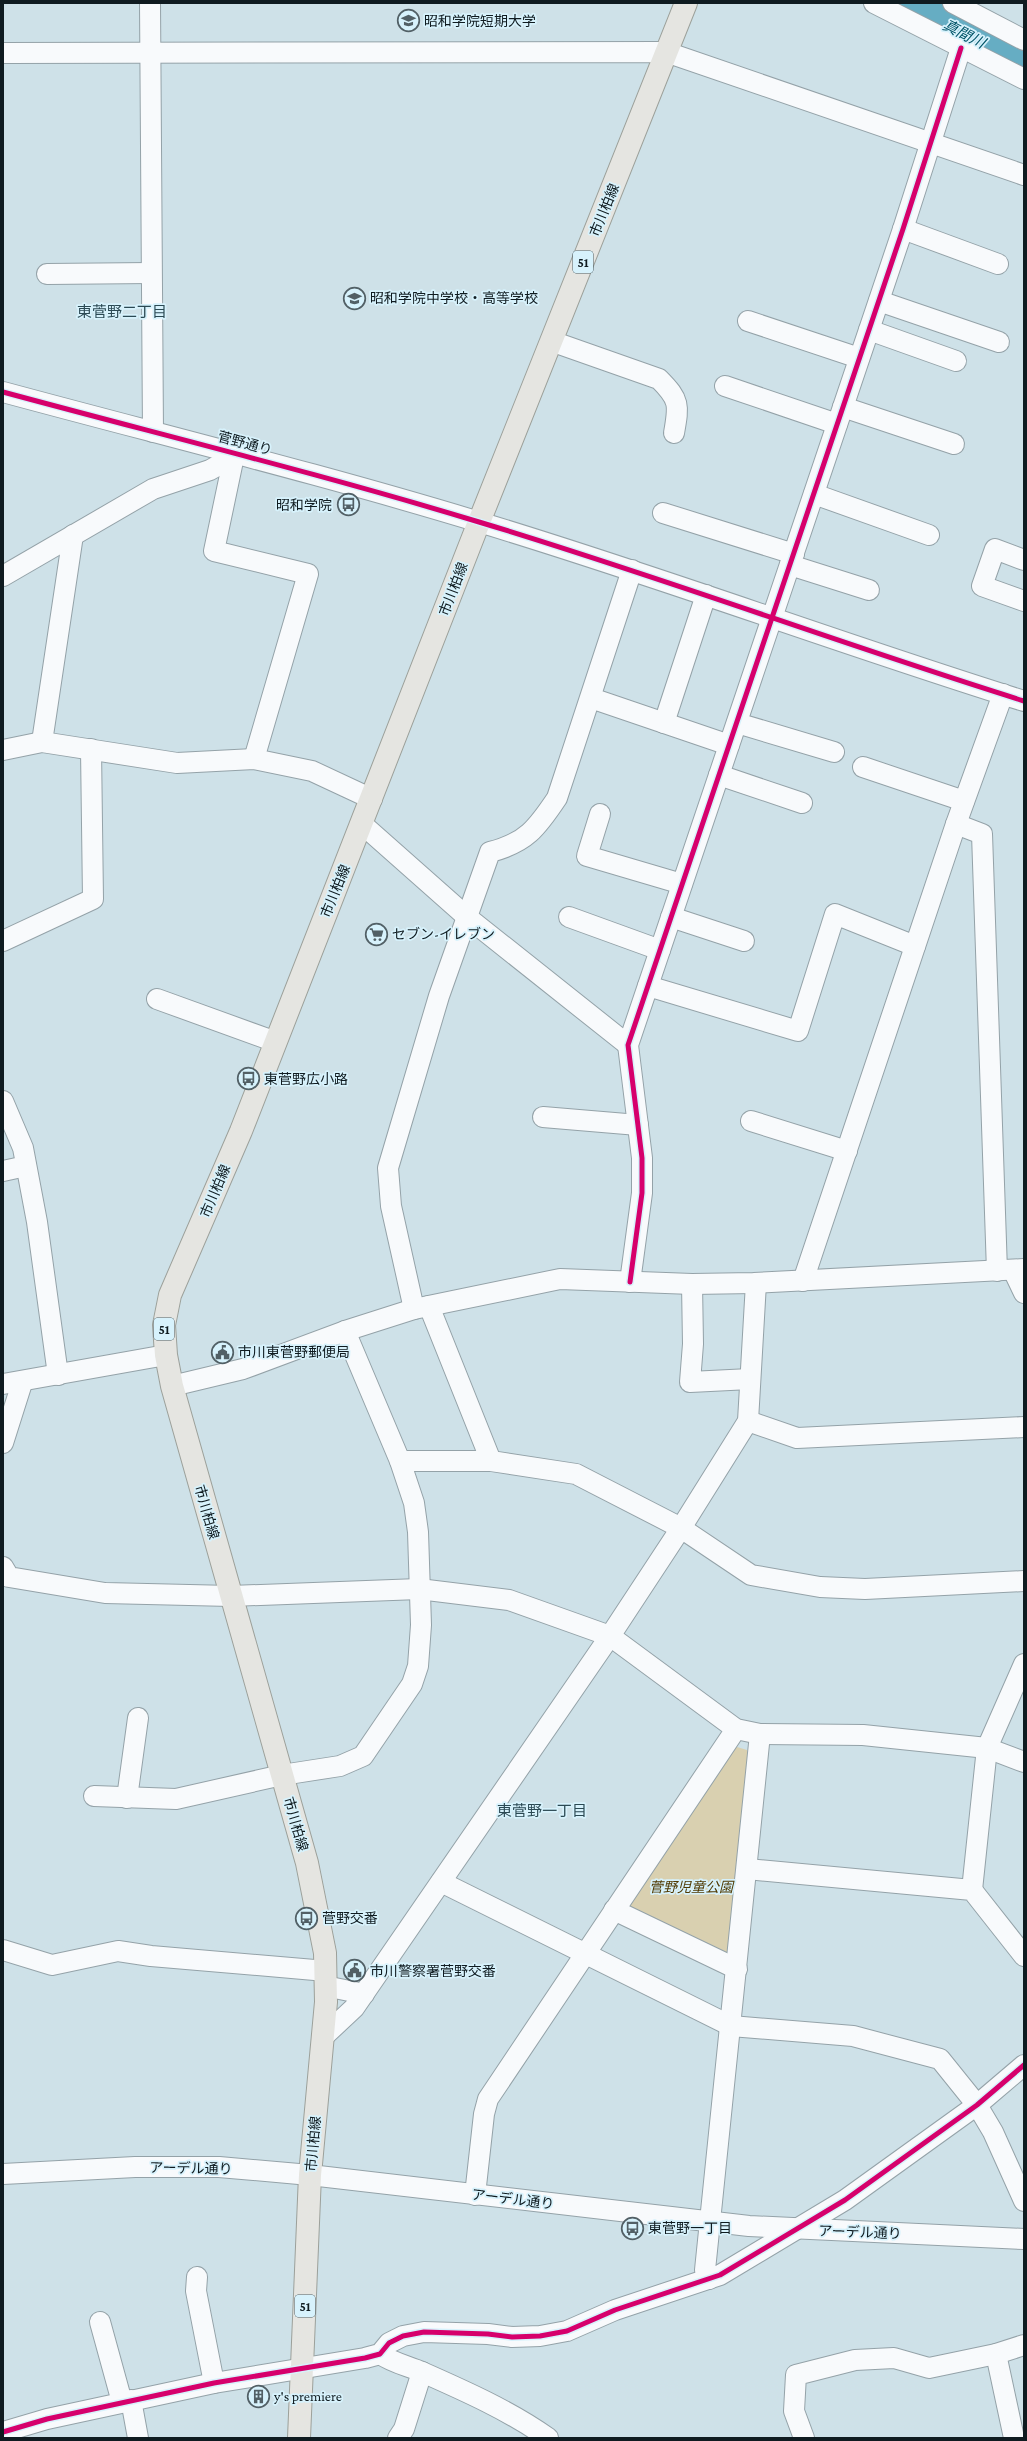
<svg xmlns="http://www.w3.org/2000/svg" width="1027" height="2441" font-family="'Crimson Pro','Noto Sans JP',serif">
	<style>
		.park { fill: #d9d0b0 }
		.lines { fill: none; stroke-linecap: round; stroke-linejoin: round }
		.river { stroke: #66adc3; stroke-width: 34 }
		.minor-casing { stroke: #94a2a8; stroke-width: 22 }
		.major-casing { stroke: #9ca09a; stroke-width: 24 }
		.minor { stroke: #f8fafc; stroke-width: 20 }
		.major { stroke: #e5e5e1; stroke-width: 22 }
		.cycleway-casing { stroke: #d7f2fc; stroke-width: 8 }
		.cycleway { stroke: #d6006c; stroke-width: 5 }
		.labels { text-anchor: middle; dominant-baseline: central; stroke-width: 3.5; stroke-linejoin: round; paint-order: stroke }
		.shield { fill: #d7f2fc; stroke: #4b5c62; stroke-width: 1 }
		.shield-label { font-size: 13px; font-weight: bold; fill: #0f1b20 }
		.poi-label { font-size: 14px; fill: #0f1b20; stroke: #d7f2fc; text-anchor: start }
		.street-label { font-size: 14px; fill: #0f1b20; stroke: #d7f2fc }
		.park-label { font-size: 14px; font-style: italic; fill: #503900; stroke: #d7f2fc }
		.water-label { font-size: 15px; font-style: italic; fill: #005367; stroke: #d7f2fc }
		.neighbourhood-label { font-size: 15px; fill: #2b4953; stroke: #d7f2fc }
	</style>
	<rect width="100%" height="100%" fill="#cee1e8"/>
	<!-- park -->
	<path class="park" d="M 737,1747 L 747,1750 L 750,1758 L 730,1952 L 725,1954 L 629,1908 L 626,1900 L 729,1749 Z"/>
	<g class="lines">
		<!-- river -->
		<path class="river" d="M 904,3 L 1024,65"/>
		<defs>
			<g id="minor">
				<path d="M 150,3 L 153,432"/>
				<path d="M 874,3 L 1024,79"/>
				<path d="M 953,3 L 1024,40"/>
				<path d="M 3,53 L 666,52 L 1024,175"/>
				<path d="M 903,229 L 998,264"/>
				<path d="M 47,274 L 151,273"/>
				<path d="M 879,301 L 999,342"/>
				<path d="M 748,321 L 859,358"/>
				<path d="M 869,330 L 956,361"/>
				<path d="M 551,341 L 659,379 C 680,400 679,405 674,433"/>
				<path d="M 725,386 L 837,424"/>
				<path d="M 3,392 C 162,435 321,474 479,522 C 662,577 841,644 1024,701"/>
				<path d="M 843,407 L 954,444"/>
				<path d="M 234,456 L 214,551 L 308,574 L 254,759"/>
				<path d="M 814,494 L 929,535"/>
				<path d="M 663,513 L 794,554"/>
				<path d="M 1024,560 L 995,549 L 982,586 L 1024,601"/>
				<path d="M 790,565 L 869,590"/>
				<path d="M 3,576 L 153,489 L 210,470 L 240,453"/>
				<path d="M 591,698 L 729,745"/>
				<path d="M 664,723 L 706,595"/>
				<path d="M 737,723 L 834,752"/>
				<path d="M 42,742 L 73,535"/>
				<path d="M 3,750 L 42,742 L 177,763 L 254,759 L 312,771 L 372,799"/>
				<path d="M 863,767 L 964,801"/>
				<path d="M 719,775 L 802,803"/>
				<path d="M 600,814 L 587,856 L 682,884"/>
				<path d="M 362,824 L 467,917 L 628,1045"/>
				<path d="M 956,824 L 982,834 L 997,1271"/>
				<path d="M 569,917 L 660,950"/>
				<path d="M 671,917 L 744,941"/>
				<path d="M 3,941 L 93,899 L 91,749"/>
				<path d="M 648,986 L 798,1031 L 835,914 L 915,946"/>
				<path d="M 157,999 L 276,1042"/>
				<path d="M 3,1101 L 23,1148 L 37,1222 L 58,1375"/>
				<path d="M 543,1117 L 638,1125"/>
				<path d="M 751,1121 L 847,1151"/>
				<path d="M 3,1171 L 26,1166"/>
				<path d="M 1013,1270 L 1024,1293"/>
				<path d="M 803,1281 L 956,824 L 1003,694"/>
				<path d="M 630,1282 L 642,1193 L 642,1158 L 628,1045 L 903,229 L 961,48"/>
				<path d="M 692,1284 L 693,1344 L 690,1382 L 750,1379"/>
				<path d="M 429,1306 L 491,1461"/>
				<path d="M 414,1309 L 391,1206 L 388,1168 L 439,996 L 490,852 C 526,843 537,828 557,798 L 632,570"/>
				<path d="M 3,1384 L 166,1355"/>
				<path d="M 172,1386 L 243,1369 L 345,1331 L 414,1309 L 560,1279 L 692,1284 L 754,1283 L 1024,1269"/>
				<path d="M 748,1421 L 797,1438 L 1024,1427"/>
				<path d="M 3,1443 L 22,1383"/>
				<path d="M 400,1461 L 491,1461 L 576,1474 L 681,1528 L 751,1575 L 820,1587 L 865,1589 L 1024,1581"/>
				<path d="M 3,1567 L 9,1577 L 105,1593 L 231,1596 L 419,1589 L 509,1600 L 610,1636 L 736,1729 L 760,1734 L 863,1735 L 987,1748 L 1024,1762"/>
				<path d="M 94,1796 L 176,1799 L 282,1775 L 340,1766 L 363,1756 L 412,1684 L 418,1666 L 421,1625 L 418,1532 L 414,1503 L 400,1461 L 345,1331"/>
				<path d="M 127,1798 L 138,1718"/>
				<path d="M 747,1869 L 972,1890 L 1024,1956"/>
				<path d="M 441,1882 L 731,2026 L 853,2036 L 940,2059 L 977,2105 L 993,2132 L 1024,2201"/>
				<path d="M 972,1890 L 987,1748 L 1024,1664"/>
				<path d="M 614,1910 L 737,1969"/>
				<path d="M 3,1950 L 52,1965 L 118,1951 L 151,1956 L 326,1971"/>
				<path d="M 325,1986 L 364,1994"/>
				<path d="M 323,2037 L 354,2008 L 610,1636 L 681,1528 L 748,1421 L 756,1283"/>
				<path d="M 3,2174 L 135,2167 L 219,2167 L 310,2175 L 749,2226 L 1024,2239"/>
				<path d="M 475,2195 L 484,2114 L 488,2099 L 736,1729"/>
				<path d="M 197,2277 L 196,2291 L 214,2383"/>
				<path d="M 709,2279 L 705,2270 L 760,1734"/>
				<path d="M 100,2322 L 122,2402"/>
				<path d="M 380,2354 C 393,2363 408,2366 422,2372 C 465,2391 510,2411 548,2438"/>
				<path d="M 996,2354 L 1014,2438"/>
				<path d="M 131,2400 L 138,2438"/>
				<path d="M 3,2432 L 47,2419 L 214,2383 L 365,2358 L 380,2354 L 389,2343 L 403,2336 L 424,2332 L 488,2334 L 512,2337 L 540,2336 L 567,2331 L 615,2310 L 720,2275 L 845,2200 L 977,2105 L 1024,2065"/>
				<path d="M 398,2438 L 404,2429 L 422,2372"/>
				<path d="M 804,2438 L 794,2411 L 796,2375 L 855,2360 L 894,2358 L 929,2368 L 996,2354 L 1024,2345"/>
			</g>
			<path id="major" d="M 299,2438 L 310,2175 L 326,2002 L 325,1953 L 307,1863 L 172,1386 L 166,1355 L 164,1325 L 170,1295 L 241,1131 L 479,522 L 686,3"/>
		</defs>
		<!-- minor casing -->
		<use href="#minor" class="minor-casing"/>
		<!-- major casing -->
		<use href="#major" class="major-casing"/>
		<!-- minor -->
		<use href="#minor" class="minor"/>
		<!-- major -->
		<use href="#major" class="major"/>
		<defs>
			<g id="cycleway">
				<path d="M 3,392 C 162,435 321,474 479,522 C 662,577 841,644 1024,701"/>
				<path d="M 630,1282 L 642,1193 L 642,1158 L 628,1045 L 903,229 L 961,48"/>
				<path d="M 3,2432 L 47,2419 L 214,2383 L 365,2358 L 380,2354 L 389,2343 L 403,2336 L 424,2332 L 488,2334 L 512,2337 L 540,2336 L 567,2331 L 615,2310 L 720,2275 L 845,2200 L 977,2105 L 1024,2065"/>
			</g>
		</defs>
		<!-- cycleway casing -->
		<use href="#cycleway" class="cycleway-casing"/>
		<!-- cycleway -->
		<use href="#cycleway" class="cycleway"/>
	</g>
	<!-- icons -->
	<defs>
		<symbol id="university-ring" viewBox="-11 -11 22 22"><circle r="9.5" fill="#d7f2fc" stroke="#526066" stroke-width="1.5"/><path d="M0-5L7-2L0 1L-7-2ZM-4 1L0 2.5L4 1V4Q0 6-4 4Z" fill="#526066"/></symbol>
		<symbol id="school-ring" viewBox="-11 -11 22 22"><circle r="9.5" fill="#d7f2fc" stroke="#526066" stroke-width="1.5"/><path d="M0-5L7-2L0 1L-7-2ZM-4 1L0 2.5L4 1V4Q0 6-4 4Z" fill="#526066"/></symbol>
		<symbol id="bus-ring" viewBox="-11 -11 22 22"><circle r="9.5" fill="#d7f2fc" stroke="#526066" stroke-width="1.5"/><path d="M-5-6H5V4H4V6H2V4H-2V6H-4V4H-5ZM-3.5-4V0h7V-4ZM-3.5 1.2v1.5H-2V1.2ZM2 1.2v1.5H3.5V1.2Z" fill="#526066"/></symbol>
		<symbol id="supermarket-ring" viewBox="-11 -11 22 22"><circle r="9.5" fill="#d7f2fc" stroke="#526066" stroke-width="1.5"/><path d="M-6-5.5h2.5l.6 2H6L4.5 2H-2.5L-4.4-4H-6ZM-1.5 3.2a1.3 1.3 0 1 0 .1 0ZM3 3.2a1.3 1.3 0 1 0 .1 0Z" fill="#526066"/></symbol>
		<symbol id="civic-ring" viewBox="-11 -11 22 22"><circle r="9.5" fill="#d7f2fc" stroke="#526066" stroke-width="1.5"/><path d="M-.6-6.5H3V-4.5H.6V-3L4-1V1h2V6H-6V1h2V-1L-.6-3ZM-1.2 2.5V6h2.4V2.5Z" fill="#526066"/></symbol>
		<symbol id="building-ring" viewBox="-11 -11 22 22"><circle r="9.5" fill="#d7f2fc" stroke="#526066" stroke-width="1.5"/><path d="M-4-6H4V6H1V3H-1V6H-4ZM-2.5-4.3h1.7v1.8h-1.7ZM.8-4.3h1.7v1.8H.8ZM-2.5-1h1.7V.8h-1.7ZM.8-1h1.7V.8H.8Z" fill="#526066"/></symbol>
	</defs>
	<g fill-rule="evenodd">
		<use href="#university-ring" x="396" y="8" width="25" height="25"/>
		<use href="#school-ring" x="342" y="286" width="25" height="25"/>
		<use href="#bus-ring" x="336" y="492" width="25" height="25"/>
		<use href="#supermarket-ring" x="364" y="922" width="25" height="25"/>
		<use href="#bus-ring" x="236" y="1066" width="25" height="25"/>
		<use href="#civic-ring" x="210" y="1340" width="25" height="25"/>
		<use href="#bus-ring" x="294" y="1906" width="25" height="25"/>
		<use href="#civic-ring" x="342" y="1958" width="25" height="25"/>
		<use href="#bus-ring" x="620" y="2216" width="25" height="25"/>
		<use href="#building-ring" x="246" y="2384" width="25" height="25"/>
	</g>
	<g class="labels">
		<!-- shield labels -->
		<g class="shield">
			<rect x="573" y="251" width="20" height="22" rx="3"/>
			<rect x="154" y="1318" width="20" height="22" rx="3"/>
			<rect x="295" y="2295" width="20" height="22" rx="3"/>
		</g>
		<g class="shield-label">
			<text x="583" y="262">51</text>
			<text x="164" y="1329">51</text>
			<text x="305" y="2306">51</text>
		</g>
		<!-- poi labels -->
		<g class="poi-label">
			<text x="424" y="21">昭和学院短期大学</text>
			<text x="370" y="298">昭和学院中学校・高等学校</text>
			<text x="332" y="505" text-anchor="end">昭和学院</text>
			<text x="392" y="934">セブン-イレブン</text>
			<text x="264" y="1079">東菅野広小路</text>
			<text x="238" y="1352">市川東菅野郵便局</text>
			<text x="322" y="1918">菅野交番</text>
			<text x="370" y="1971">市川警察署菅野交番</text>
			<text x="648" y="2228">東菅野一丁目</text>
			<text x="274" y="2396">y's premiere</text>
		</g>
		<!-- street labels -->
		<g class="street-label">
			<text transform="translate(604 210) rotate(-68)">市川柏線</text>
			<text transform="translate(245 443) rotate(15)">菅野通り</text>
			<text transform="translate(453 589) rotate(-69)">市川柏線</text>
			<text transform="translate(335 891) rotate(-68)">市川柏線</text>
			<text transform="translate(215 1191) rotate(-67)">市川柏線</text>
			<text transform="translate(207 1512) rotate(74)">市川柏線</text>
			<text transform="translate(296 1824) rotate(74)">市川柏線</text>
			<text transform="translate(313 2144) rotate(-85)">市川柏線</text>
			<text transform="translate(191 2168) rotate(1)">アーデル通り</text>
			<text transform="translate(513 2199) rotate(7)">アーデル通り</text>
			<text transform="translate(860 2232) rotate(2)">アーデル通り</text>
		</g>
		<!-- park labels -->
		<g class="park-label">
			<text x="691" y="1887">菅野児童公園</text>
		</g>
		<!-- water labels -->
		<g class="water-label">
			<text transform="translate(964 34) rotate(27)">真間川</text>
		</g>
		<!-- neighbourhood labels -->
		<g class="neighbourhood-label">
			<text x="122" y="312">東菅野二丁目</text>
			<text x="542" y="1811">東菅野一丁目</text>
		</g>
	</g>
	<!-- border -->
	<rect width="1027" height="2441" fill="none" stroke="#0f1b20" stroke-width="8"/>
</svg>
